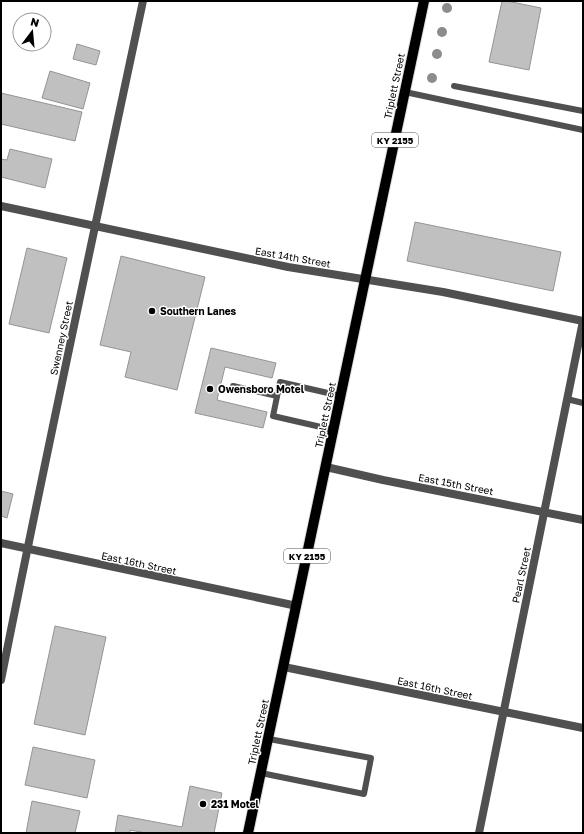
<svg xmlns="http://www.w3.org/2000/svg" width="584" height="834" font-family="'Golos Text',sans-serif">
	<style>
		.building { fill: #c0c0c0; stroke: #949494 }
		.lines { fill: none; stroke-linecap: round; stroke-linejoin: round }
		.primary-casing { stroke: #dbdbdb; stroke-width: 12 }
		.service { stroke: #505050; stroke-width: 6 }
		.minor { stroke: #505050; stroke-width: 8 }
		.primary { stroke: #000; stroke-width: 10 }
		.tree { fill: #8c8c8c }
		.poi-dot { fill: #000; stroke: #fff; stroke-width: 1.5 }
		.labels { text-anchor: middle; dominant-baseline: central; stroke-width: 3; stroke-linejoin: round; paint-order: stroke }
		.shield { fill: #fff; stroke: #4c4c4c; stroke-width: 1 }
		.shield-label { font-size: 9px; font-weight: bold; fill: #000 }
		.street-label { font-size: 10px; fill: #000; stroke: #fff }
		.poi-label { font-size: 10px; font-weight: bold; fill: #000; stroke: #fff; text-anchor: start }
	</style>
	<rect width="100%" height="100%" fill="#fff"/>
	<!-- building -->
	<g class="building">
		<path d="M 502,1 L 507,1 L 541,8 L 529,70 L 489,62 Z"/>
		<path d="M 77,44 L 100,51 L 96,65 L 73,59 Z"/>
		<path d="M 50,71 L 90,83 L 83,109 L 42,98 Z"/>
		<path d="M 1,93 L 82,112 L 75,141 L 1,124 Z"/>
		<path d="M 10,149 L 52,159 L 45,188 L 1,177 L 1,159 L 7,160 Z"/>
		<path d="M 415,222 L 561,252 L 553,291 L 407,261 Z"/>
		<path d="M 27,248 L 67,258 L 49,333 L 9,324 Z"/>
		<path d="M 121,256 L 205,277 L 177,390 L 125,377 L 131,352 L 100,345 Z"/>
		<path d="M 211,348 L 276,363 L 272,378 L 225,367 L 217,400 L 267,412 L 263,428 L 195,413 Z"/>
		<path d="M 1,491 L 13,494 L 7,518 L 1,516 Z"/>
		<path d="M 55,626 L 106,637 L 85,735 L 34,724 Z"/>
		<path d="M 33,747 L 95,760 L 87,798 L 25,785 Z"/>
		<path d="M 190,786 L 222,793 L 214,833 L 146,833 L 130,830 L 130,833 L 115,833 L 118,815 L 182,827 Z"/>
		<path d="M 32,801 L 80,811 L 75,833 L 26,833 Z"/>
	</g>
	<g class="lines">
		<defs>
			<path id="primary" d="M 248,833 L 424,1"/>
		</defs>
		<!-- primary casing -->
		<use href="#primary" class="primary-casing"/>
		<!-- service -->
		<g class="service">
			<path d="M 454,86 L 583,111"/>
			<path d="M 405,92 L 583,130"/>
			<path d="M 233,386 L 277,396"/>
			<path d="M 567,399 L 583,403"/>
			<path d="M 334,430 L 273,416 L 280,382 L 341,396"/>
			<path d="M 261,773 L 364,794 L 371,758 L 269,739"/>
		</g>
		<!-- minor -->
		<g class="minor">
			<path d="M 1,206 L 288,267 L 443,292 L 583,321"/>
			<path d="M 326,467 L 383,480 L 583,520"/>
			<path d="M 1,543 L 297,606"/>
			<path d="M 284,667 L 583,728"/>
			<path d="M 1,680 C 46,453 95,227 143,1"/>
			<path d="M 479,833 L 583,321"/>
		</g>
		<!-- primary -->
		<use href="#primary" class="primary"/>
	</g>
	<!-- trees -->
	<g class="tree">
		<circle cx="447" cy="8" r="5"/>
		<circle cx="442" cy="32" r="5"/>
		<circle cx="437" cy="54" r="5"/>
		<circle cx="432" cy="78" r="5"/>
	</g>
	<!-- markers -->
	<g class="poi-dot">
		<circle cx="152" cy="311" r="4"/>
		<circle cx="210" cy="389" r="4"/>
		<circle cx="203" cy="804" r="4"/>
	</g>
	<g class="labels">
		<!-- shield labels -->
		<g class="shield">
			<rect x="372" y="133" width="46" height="14" rx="3"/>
			<rect x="284" y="549" width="46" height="14" rx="3"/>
		</g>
		<g class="shield-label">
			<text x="395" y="140">KY 2155</text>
			<text x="307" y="556">KY 2155</text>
		</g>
		<!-- street labels -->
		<g class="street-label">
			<text transform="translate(394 86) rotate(-78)">Triplett Street</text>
			<text transform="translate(293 257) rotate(10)">East 14th Street</text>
			<text transform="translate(61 338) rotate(-78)">Swenney Street</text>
			<text transform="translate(325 415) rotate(-78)">Triplett Street</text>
			<text transform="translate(456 484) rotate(11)">East 15th Street</text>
			<text transform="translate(139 563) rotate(12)">East 16th Street</text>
			<text transform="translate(521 575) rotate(-78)">Pearl Street</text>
			<text transform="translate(435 688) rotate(12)">East 16th Street</text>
			<text transform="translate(258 732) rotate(-78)">Triplett Street</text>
		</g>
		<!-- poi labels -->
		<g class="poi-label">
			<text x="160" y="311">Southern Lanes</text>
			<text x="218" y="389">Owensboro Motel</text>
			<text x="211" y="804">231 Motel</text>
		</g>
	</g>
	<!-- border -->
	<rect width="584" height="834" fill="none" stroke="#000000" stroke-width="4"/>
	<!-- north arrow -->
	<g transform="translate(32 32) rotate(16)"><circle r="19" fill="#ffffff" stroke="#999999"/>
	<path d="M0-3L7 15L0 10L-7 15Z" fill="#000000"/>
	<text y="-6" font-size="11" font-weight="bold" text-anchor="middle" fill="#000000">N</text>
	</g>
</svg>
